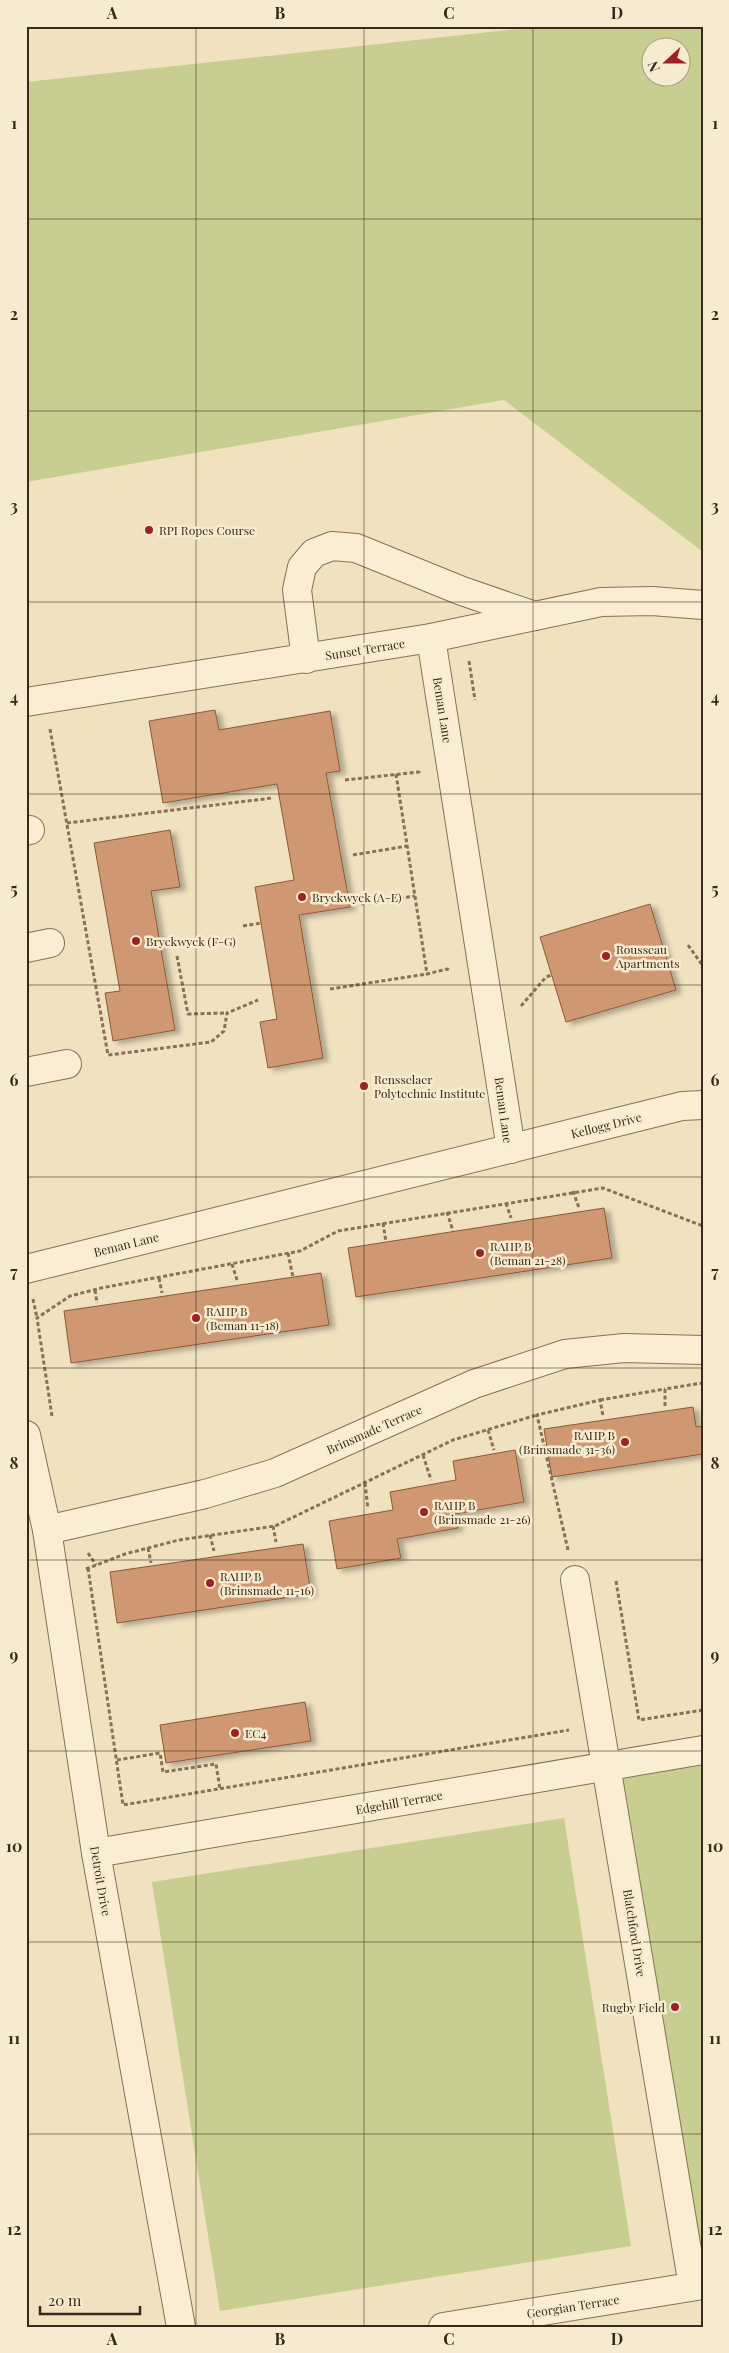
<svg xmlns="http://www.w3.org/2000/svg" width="729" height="2353" font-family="'Playfair Display',serif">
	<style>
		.green { fill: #c8ce92; fill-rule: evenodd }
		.building { fill: #d09872; stroke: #8a593b; filter: url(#shadow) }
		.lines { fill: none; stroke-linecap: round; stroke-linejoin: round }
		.minor-casing { stroke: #897156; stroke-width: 30 }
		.path { stroke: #897156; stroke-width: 3; stroke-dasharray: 4 2.5; stroke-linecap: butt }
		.minor { stroke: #faeed2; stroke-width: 28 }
		.grid { fill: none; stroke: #38291c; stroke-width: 1; stroke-opacity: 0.55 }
		.poi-dot { fill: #9b2326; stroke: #f7ebcf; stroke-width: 2 }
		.labels { text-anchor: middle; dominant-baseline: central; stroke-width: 5; stroke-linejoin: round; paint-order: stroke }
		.poi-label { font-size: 12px; fill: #38291c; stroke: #f7ebcf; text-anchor: start }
		.street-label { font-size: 12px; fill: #38291c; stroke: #f7ebcf }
		.neatline { fill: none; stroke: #38291c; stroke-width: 2 }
		.grid-label { font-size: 16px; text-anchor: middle; font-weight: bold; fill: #38291c }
	</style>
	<defs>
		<filter id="shadow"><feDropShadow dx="5.5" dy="3" stdDeviation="2.5" flood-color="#0004"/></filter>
	</defs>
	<rect width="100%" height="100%" fill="#f0e1bf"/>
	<!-- green -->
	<g class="green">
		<path d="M 545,26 L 703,26 L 703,552 L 504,400 L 26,482 L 26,82 ZM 652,48 L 682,48 L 682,78 L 652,78 Z"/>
		<path d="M 703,1750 L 703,2285 L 607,1766 Z"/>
		<path d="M 564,1818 L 631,2246 L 220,2311 L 152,1882 Z"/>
	</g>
	<!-- building -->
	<g class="building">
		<path d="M 215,710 L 219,730 L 330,711 L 340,771 L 326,773 L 350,907 L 299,915 L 323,1058 L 268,1068 L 260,1022 L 277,1019 L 255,887 L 294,880 L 277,784 L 163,803 L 149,721 Z"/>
		<path d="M 170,830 L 180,887 L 151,891 L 175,1030 L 113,1041 L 105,993 L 120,991 L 94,843 Z"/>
		<path d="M 650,904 L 676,990 L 566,1022 L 540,937 Z"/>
		<path d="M 604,1208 L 612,1258 L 356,1297 L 348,1248 Z"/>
		<path d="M 321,1273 L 329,1325 L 71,1363 L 64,1311 Z"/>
		<path d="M 693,1407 L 696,1427 L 703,1426 L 703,1454 L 552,1477 L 544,1429 Z"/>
		<path d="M 515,1450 L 524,1502 L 455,1514 L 458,1528 L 397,1539 L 401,1558 L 337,1569 L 329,1521 L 393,1510 L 390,1492 L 456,1480 L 453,1461 Z"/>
		<path d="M 303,1544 L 311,1594 L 117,1623 L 110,1572 Z"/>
		<path d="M 305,1702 L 311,1741 L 166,1763 L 160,1725 Z"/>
	</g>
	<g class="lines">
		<defs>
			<g id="minor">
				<path d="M 431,638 L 511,1149"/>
				<path d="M 306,659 L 297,590 L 302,567 L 314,553 L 332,546 L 356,548 L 462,591 L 535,616"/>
				<path d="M 26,702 L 431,638 L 601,602 L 652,601 L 703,605"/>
				<path d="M 26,831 L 30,830"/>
				<path d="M 26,948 L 50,943"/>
				<path d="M 26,1072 L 67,1064"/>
				<path d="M 26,1269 L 682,1106 L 703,1105"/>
				<path d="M 26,1435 L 47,1530 L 96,1853 L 181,2327"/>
				<path d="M 47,1530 L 205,1494 L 275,1473 L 474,1384 L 565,1354 L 624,1348 L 703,1350"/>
				<path d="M 575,1580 L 693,2286"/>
				<path d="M 96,1853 L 703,1750"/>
				<path d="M 443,2327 L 703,2285"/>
			</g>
		</defs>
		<!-- minor casing -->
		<use href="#minor" class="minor-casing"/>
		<!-- path -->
		<g class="path">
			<path d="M 469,661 L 475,700"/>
			<path d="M 50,729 L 108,1055 L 211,1042 L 224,1031 L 227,1013 L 258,1000"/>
			<path d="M 396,774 L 427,974 L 447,969 L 451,971"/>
			<path d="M 345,780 L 419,772 L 420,769"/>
			<path d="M 67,823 L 272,798"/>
			<path d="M 353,855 L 407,846"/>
			<path d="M 361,904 L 415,896"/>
			<path d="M 243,926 L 261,923"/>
			<path d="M 688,945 L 703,966"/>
			<path d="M 177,956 L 188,1014 L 227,1013"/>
			<path d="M 330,989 L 427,974"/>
			<path d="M 521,1006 L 546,977 L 552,975"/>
			<path d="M 573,1191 L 579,1208"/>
			<path d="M 506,1203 L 511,1218"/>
			<path d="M 447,1212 L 453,1231"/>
			<path d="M 383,1223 L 386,1242"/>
			<path d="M 288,1253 L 293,1277"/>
			<path d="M 232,1264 L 237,1280"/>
			<path d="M 159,1278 L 162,1293"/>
			<path d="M 95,1290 L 97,1303"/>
			<path d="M 33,1299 L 37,1318"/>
			<path d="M 600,1400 L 665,1389"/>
			<path d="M 665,1406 L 665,1389 L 702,1383"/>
			<path d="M 52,1416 L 37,1318 L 70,1296 L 101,1288 L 300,1251 L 338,1231 L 603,1188 L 703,1226"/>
			<path d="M 488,1430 L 494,1450"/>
			<path d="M 423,1455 L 431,1480"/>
			<path d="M 365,1483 L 368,1509"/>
			<path d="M 273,1526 L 276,1542"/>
			<path d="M 210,1535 L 214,1551"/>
			<path d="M 148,1548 L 151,1563"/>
			<path d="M 568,1550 L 537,1415 L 600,1400 L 603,1416"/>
			<path d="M 88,1553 L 96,1565"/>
			<path d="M 88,1568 L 123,1805 L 569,1730"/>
			<path d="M 86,1569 L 125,1554 L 179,1540 L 275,1526 L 453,1440 L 537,1415"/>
			<path d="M 616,1581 L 639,1720 L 703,1710"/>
			<path d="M 117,1760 L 160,1753 L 163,1772 L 216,1764 L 220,1789"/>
		</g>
		<!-- minor -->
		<use href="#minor" class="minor"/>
	</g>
	<!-- grid -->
	<path class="grid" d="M 196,26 L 196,2327M 364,26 L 364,2327M 533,26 L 533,2327M 26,219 L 703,219M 26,411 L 703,411M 26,602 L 703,602M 26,794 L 703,794M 26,985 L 703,985M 26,1177 L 703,1177M 26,1368 L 703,1368M 26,1560 L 703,1560M 26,1751 L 703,1751M 26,1942 L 703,1942M 26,2134 L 703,2134"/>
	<!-- markers -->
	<g class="poi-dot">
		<circle cx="149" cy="530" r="5"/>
		<circle cx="302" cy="897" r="5"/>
		<circle cx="136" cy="941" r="5"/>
		<circle cx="606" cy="956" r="5"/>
		<circle cx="364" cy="1086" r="5"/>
		<circle cx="480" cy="1253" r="5"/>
		<circle cx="196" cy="1318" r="5"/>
		<circle cx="625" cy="1442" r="5"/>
		<circle cx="424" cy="1512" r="5"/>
		<circle cx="210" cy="1583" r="5"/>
		<circle cx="235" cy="1733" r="5"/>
		<circle cx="675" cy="2007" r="5"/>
	</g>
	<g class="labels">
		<!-- poi labels -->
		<g class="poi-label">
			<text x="159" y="530">RPI Ropes Course</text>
			<text x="312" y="897">Bryckwyck (A-E)</text>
			<text x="146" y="941">Bryckwyck (F-G)</text>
			<text x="616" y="949">Rousseau<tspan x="616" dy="14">Apartments</tspan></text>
			<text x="374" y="1079">Rensselaer<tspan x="374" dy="14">Polytechnic Institute</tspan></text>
			<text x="490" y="1246">RAHP B<tspan x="490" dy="14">(Beman 21-28)</tspan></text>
			<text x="206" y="1311">RAHP B<tspan x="206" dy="14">(Beman 11-18)</tspan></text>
			<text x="615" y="1435" text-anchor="end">RAHP B<tspan x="615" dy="14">(Brinsmade 31-36)</tspan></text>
			<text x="434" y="1505">RAHP B<tspan x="434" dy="14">(Brinsmade 21-26)</tspan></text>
			<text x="220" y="1576">RAHP B<tspan x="220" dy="14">(Brinsmade 11-16)</tspan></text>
			<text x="245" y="1733">EC4</text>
			<text x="665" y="2007" text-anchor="end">Rugby Field</text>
		</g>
		<!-- street labels -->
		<g class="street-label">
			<text transform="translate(365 649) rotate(-9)">Sunset Terrace</text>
			<text transform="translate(443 710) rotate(81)">Beman Lane</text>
			<text transform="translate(504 1110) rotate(82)">Beman Lane</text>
			<text transform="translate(606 1125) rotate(-14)">Kellogg Drive</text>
			<text transform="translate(126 1244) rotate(-14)">Beman Lane</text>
			<text transform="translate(374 1429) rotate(-24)">Brinsmade Terrace</text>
			<text transform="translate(399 1802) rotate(-10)">Edgehill Terrace</text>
			<text transform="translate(101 1881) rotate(80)">Detroit Drive</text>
			<text transform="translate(635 1933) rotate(81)">Blatchford Drive</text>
			<text transform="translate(573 2306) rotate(-9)">Georgian Terrace</text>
		</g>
	</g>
	<!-- border -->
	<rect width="729" height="2353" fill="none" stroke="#f7ebcf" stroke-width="55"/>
	<!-- north arrow -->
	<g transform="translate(666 62) rotate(249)"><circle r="24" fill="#f7ebcf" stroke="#ab9d87"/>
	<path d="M0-4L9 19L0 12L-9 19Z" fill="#9b2326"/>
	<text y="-8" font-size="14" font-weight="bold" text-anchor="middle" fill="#38291c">N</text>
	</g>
	<!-- scale -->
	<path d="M40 2306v8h100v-8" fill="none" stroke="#38291c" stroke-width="2.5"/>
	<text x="48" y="2306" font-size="15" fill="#38291c" stroke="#f7ebcf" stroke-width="4" paint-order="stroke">20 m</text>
	<rect x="28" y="28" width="674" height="2298" class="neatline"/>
	<g class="grid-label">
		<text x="112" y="19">A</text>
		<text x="280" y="19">B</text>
		<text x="449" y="19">C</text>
		<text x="617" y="19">D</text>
		<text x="14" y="129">1</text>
		<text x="715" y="129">1</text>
		<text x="14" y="320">2</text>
		<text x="715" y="320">2</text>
		<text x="14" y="512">3</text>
		<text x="715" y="512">3</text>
		<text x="14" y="703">4</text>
		<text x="715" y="703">4</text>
		<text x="14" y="895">5</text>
		<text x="715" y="895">5</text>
		<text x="14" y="1086">6</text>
		<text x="715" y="1086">6</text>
		<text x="14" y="1278">7</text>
		<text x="715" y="1278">7</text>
		<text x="14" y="1469">8</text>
		<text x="715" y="1469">8</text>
		<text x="14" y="1661">9</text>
		<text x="715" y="1661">9</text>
		<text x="14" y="1852">10</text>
		<text x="715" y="1852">10</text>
		<text x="14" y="2044">11</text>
		<text x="715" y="2044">11</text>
		<text x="14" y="2235">12</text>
		<text x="715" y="2235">12</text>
		<text x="112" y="2345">A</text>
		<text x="280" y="2345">B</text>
		<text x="449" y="2345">C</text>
		<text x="617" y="2345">D</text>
	</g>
</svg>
